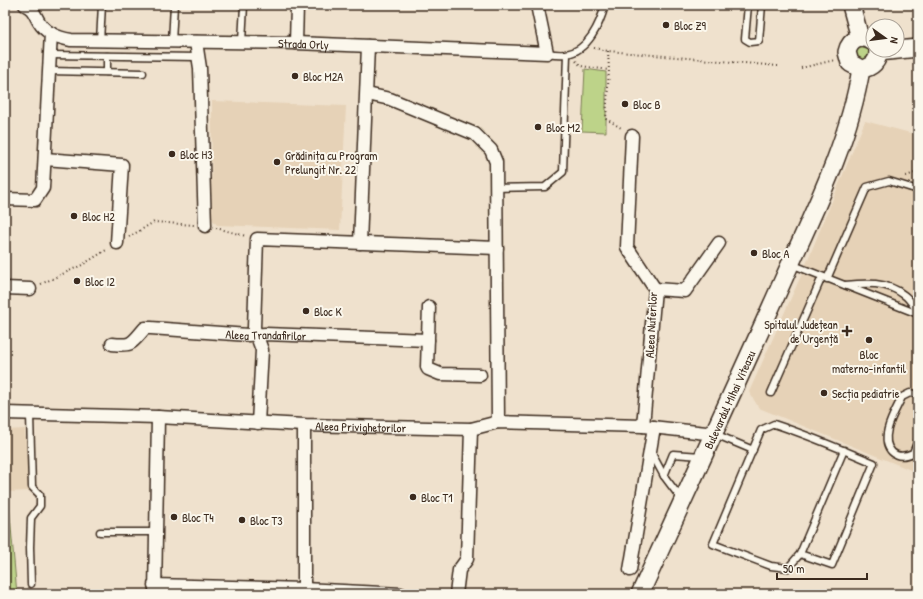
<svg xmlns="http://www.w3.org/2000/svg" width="923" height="599" font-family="'Patrick Hand',sans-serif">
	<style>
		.built { fill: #e6d2b7 }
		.green { fill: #bdd389; stroke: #7c7e54 }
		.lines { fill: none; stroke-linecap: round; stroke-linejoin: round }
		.lane-casing { stroke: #3b2a1e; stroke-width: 9 }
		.street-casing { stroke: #3b2a1e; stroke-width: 15 }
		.secondary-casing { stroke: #3b2a1e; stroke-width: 20 }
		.path { stroke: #3b2a1e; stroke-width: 2; stroke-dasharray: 1 3; stroke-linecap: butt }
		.lane { stroke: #fbf7ec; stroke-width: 6 }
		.street { stroke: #fbf7ec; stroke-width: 12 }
		.secondary { stroke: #fbf7ec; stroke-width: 17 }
		.poi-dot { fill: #3b2a1e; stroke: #fbf7ec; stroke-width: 1.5 }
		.labels { text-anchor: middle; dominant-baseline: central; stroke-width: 4; stroke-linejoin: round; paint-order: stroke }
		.poi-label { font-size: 12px; fill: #3b2a1e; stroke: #fbf7ec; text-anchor: start }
		.street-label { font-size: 12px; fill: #3b2a1e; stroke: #fbf7ec }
	</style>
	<rect width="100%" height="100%" fill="#efe1cd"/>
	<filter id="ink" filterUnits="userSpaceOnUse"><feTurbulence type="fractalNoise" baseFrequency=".025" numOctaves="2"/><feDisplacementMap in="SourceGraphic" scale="8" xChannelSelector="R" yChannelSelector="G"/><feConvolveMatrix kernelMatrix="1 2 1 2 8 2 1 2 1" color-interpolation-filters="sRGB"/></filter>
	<g filter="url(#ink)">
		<!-- built -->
		<g class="built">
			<path d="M 212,101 L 346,106 L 340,230 L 217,225 L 211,218 Z"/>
			<path d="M 865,121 L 918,135 L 918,473 L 759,408 L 749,392 L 804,269 Z"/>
			<path d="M 25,429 L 29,491 L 7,492 L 5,430 Z"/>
		</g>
		<!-- green -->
		<g class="green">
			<path d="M 862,45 L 869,49 L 868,60 L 857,61 L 854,49 Z"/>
			<path d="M 585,69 L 606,72 L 606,132 L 582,131 Z"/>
			<path d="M 5,460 L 17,594 L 5,594 Z"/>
		</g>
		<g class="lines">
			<defs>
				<g id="lane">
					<path d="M 748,5 L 745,39 L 750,42 L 759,41 L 762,5"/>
					<path d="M 100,41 L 102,5"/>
					<path d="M 172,42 L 174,5"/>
					<path d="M 242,42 L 244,5"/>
					<path d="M 547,53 C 553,54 560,55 566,54 C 588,51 600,24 605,5"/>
					<path d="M 50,55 L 198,57"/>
					<path d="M 49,71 L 143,73"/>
					<path d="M 107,72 L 107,56"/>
					<path d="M 495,188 L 545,187 L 563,172 L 567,54"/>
					<path d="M 791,264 L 918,314"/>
					<path d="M 827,279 L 867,187 L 889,181 L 918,190"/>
					<path d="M 845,285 C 865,283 887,281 904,295 C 910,299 914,307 918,312"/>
					<path d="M 771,393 L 822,277"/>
					<path d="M 918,395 L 910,393 L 902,397 C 895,412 878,438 892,452 C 898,458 906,456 913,453 L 918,440"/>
					<path d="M 30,415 L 32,487 L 40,495 L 40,506 L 31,518 L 30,547 L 31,584"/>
					<path d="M 715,434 L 753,450"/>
					<path d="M 651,452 L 664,476 L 682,500"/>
					<path d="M 664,476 L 673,454 L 701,456"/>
					<path d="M 100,532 L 156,532"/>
					<path d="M 800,554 L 832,565 L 874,463 C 841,449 808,435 774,424 L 761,430 L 713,544 L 771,566 L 788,568 L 800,554 L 844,450"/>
				</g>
				<g id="street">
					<path id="s1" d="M 25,5 C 34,9 34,14 39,22 C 46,34 59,38 71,40 L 296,43 L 547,53 L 537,5"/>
					<path d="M 196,42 L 200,68 L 205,226"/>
					<path d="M 296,43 L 297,5"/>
					<path d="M 367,94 L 390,99 L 475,134 L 491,150 L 496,162 L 498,422"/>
					<path d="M 632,136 L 627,247 L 655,289 L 643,426"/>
					<path d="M 45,159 L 122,165 L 117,243"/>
					<path d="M 5,199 L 35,200 L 43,188 L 51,33"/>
					<path d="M 360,243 L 368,46"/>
					<path d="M 5,288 L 30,289"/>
					<path d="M 655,289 L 685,291 L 719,243"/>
					<path d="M 429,307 L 427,367 L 428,369 L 440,374 L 480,375"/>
					<path id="s2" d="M 112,344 C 133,346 131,344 145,328 L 151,328 L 248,335 L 265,334 L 428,340"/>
					<path id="s3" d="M 5,413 L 158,417 L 304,425 L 471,429 L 498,422 L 643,426 L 715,434"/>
					<path d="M 258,423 L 262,350 L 254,328 L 257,239 L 497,248"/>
					<path d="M 630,570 L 654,427"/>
					<path d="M 154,585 L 304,589 L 304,425"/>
					<path d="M 304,589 L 401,594"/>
					<path d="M 155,594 L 158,417"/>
					<path d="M 456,594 L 459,570 L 467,559 L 471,429"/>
				</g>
				<g id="secondary">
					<path d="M 851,5 L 860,38"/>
					<path d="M 873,42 C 862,34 850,39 847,52 L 850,63 L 861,69 C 872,68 879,61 878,50"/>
					<path d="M 878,52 L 918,48"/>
					<path id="s4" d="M 640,594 C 688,489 737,384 784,278 C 814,211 849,142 861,69"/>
				</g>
			</defs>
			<!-- lane casing -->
			<use href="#lane" class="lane-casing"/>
			<!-- street casing -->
			<use href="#street" class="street-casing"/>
			<!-- secondary casing -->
			<use href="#secondary" class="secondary-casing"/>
			<!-- path -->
			<g class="path">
				<path d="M 594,48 L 608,51 L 778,66"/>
				<path d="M 608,51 L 609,70 L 606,119 L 623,129"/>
				<path d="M 576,61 L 581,66 L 609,70"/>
				<path d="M 801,68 L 835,60"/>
				<path d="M 915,70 L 918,82"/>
				<path d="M 906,176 L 918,172"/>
				<path d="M 216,228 L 246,236"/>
				<path d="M 129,237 L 154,222 L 194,225"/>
				<path d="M 41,284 L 82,265 L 108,249"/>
			</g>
			<!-- lane -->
			<use href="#lane" class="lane"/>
			<!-- street -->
			<use href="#street" class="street"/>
			<!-- secondary -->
			<use href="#secondary" class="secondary"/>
		</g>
	</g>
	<!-- markers -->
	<g class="poi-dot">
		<circle cx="666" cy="25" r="4"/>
		<circle cx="295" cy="76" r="4"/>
		<circle cx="625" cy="104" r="4"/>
		<circle cx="538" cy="127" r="4"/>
		<circle cx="172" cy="154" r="4"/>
		<circle cx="277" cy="162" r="4"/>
		<circle cx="74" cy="216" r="4"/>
		<circle cx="754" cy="253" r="4"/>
		<circle cx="77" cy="281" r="4"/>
		<circle cx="306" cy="311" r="4"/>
		<path d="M845 325h4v4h4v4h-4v4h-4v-4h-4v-4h4z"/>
		<circle cx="869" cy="340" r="4"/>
		<circle cx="824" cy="393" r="4"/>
		<circle cx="413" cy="497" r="4"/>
		<circle cx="174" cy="517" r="4"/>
		<circle cx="242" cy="520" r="4"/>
	</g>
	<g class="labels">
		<!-- poi labels -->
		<g class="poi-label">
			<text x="674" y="25">Bloc Z9</text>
			<text x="303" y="76">Bloc M2A</text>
			<text x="633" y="104">Bloc B</text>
			<text x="546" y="127">Bloc M2</text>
			<text x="180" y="154">Bloc H3</text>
			<text x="285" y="155">Grădinița cu Program<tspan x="285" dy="14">Prelungit Nr. 22</tspan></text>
			<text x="82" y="216">Bloc H2</text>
			<text x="762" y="253">Bloc A</text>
			<text x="85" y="281">Bloc I2</text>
			<text x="314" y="311">Bloc K</text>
			<text x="838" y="324" text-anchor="end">Spitalul Județean<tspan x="838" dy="14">de Urgență</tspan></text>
			<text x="869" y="354" text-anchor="middle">Bloc<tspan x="869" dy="14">materno-infantil</tspan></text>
			<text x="832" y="393">Secția pediatrie</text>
			<text x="421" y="497">Bloc T1</text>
			<text x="182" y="517">Bloc T4</text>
			<text x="250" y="520">Bloc T3</text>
		</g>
		<!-- street labels -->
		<g class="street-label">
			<text stroke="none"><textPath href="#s1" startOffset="293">Strada Orly</textPath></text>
			<text transform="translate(651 325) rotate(-87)">Aleea Nuferilor</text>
			<text stroke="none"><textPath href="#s2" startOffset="161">Aleea Trandafirilor</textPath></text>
			<text stroke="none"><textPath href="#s4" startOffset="214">Bulevardul Mihai Viteazu</textPath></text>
			<text stroke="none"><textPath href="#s3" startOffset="356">Aleea Privighetorilor</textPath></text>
		</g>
	</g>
	<!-- margin -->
	<rect width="923" height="599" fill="none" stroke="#fbf7ec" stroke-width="20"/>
	<rect x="10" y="10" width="903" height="579" fill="none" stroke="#3b2a1e" stroke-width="1.5" filter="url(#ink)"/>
	<!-- north arrow -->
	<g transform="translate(885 38) rotate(104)"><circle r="19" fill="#fbf7ec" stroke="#aea59a"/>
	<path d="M0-3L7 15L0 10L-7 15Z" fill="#3b2a1e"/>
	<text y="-6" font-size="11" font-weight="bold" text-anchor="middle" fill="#3b2a1e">N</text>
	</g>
	<!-- scale -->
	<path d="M777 573v6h90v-6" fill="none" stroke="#3b2a1e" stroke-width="2"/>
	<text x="783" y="573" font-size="12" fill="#3b2a1e" stroke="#fbf7ec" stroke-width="3" paint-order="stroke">50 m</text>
</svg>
